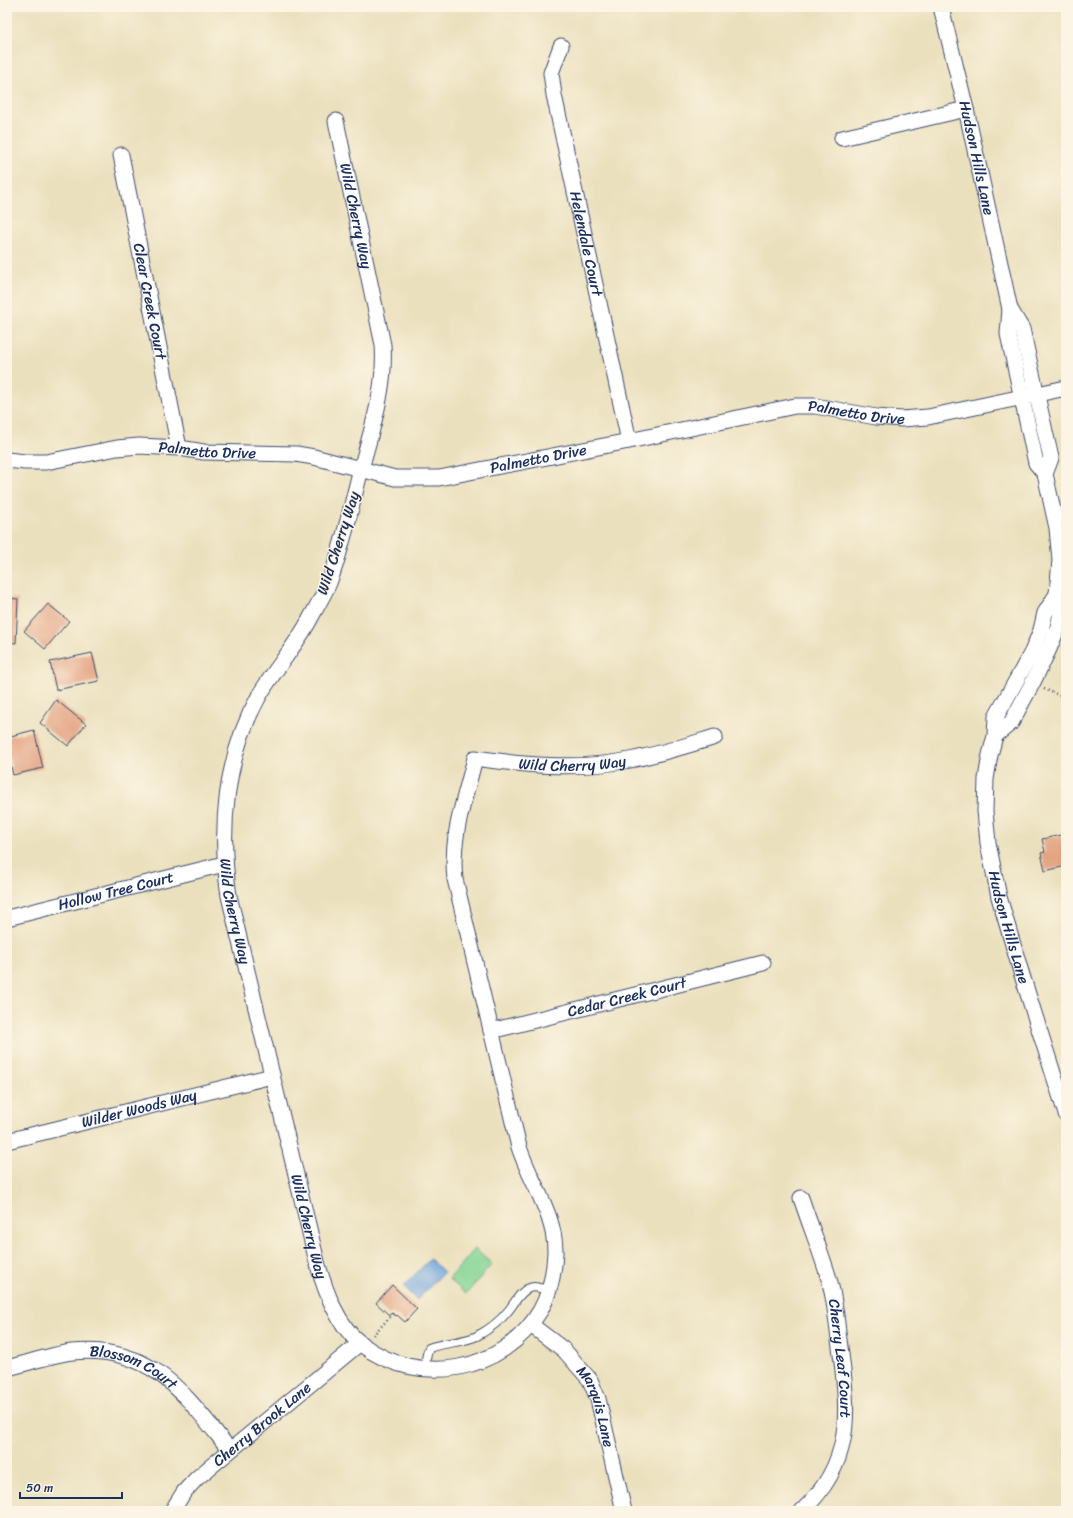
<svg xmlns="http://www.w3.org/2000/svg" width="1073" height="1518" font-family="Sriracha,sans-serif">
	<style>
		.green { fill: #86d695; stroke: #50827a }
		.water { fill: #71a5de; stroke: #466a9e }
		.building { fill: #e4a483 }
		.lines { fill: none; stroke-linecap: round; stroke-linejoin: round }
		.lane-casing { stroke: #3a4a6c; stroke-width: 10 }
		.street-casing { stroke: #3a4a6c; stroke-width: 17 }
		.path { stroke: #3a4a6c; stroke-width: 2.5; stroke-dasharray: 1 3; stroke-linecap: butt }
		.lane { stroke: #fff; stroke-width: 8 }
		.street { stroke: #fff; stroke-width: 15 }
		.labels { text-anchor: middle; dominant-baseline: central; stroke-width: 3; stroke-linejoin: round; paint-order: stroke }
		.street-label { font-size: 15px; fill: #1b2f5e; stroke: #fcf5e5 }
	</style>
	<rect width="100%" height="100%" fill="#fcf5e5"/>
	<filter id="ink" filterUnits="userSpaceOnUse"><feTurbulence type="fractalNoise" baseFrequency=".025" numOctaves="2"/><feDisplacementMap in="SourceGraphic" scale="8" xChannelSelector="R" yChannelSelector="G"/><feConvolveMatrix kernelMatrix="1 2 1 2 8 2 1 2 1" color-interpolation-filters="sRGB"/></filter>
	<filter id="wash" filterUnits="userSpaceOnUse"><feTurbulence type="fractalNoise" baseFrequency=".012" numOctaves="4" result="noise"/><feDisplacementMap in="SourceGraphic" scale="16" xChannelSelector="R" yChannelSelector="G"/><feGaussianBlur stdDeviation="0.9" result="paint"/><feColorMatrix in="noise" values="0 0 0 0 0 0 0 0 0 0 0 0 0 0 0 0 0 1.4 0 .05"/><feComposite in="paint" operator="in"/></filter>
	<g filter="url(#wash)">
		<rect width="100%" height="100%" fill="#ebe0bd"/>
		<!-- green -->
		<path class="green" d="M 475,1249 L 492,1264 L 466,1294 L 449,1279 Z"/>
		<!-- water -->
		<path class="water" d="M 430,1259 L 444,1272 L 417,1300 L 403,1287 Z"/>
		<g id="blocks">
			<!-- building -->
			<g class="building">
				<path d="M 7,598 L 18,599 L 16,643 L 7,642 Z"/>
				<path d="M 48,604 L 69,621 L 45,649 L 24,631 Z"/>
				<path d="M 92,653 L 99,681 L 56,690 L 50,662 Z"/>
				<path d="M 56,700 L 86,724 L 68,746 L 40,723 Z"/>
				<path d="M 34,730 L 43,768 L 13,775 L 7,749 L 7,737 Z"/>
				<path d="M 1066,834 L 1066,866 L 1045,871 L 1041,853 L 1045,852 L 1042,839 Z"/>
				<path d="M 392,1285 L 417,1309 L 405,1322 L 397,1315 L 396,1316 L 392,1313 L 389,1315 L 376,1303 Z"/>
			</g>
		</g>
	</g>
	<g filter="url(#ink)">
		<use href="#blocks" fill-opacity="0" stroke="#3a4a6c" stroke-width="1"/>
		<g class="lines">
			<defs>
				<path id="lane" d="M 424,1370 L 427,1354 L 429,1348 C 445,1342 462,1343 477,1336 C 488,1330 500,1321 508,1311 C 515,1303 521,1288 534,1287 C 539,1287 545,1290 549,1291"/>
				<g id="street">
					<path id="s1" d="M 941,7 L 966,109 L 1010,309 L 1008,334 L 1036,463 L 1045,474 L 1057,528 L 1060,560 L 1057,594 L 1061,613 L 1058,627 L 1049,649 L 1033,682 L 1011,723 L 995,736"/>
					<path id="s2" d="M 561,46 L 551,73 L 554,95 L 629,441"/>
					<path id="s3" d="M 336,121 L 383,345 C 386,388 372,428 361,469 C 351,507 343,546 329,583 C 323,596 316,608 309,621 C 295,647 274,670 259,696 C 225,757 219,829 229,896 L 317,1262 C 325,1290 337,1325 361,1344 C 418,1388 503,1373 540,1311 C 550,1294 554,1272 555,1253 C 556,1215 530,1182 519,1147 L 455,879 C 450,837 465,799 475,758 C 523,765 575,770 624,761 C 654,756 685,746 715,737"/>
					<path d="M 842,138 L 966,109"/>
					<path id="s4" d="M 121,155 L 179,448"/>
					<path d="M 1010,309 L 1022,329 L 1051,458 L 1045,474"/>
					<path id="s5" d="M 7,460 L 25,462 L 46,462 L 117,448 L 139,446 L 179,448 L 204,452 L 296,454 L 314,457 L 395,478 L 439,478 L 629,441 L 795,406 L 815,406 L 876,417 L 902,419 L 928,417 L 1066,388"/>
					<path id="s6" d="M 1057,594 L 1045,613 L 1041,630 L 1032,652 L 996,717 L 995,736 L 990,755 L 986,779 L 985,811 L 988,843 L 999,897 L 1021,972 L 1066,1114"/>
					<path id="s7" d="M 7,918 L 224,864"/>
					<path id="s8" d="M 491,1031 L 763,963"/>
					<path id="s9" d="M 7,1141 L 272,1076"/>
					<path id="s10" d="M 801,1198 C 810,1225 821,1252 829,1279 C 836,1303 837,1329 841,1354 C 849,1416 852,1464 802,1511"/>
					<path id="s11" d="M 531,1325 L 564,1350 L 590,1380 L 598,1399 L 624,1511"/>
					<path id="s12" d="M 7,1368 C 28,1363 50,1355 72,1352 C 153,1344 185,1395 230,1450"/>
					<path id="s13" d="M 172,1511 L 184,1492 L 197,1478 L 360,1343"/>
				</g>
			</defs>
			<!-- lane casing -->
			<use href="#lane" class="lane-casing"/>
			<!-- street casing -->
			<use href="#street" class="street-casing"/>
			<!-- path -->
			<g class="path">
				<path d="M 1044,689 L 1066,698"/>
				<path d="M 373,1335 L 393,1314"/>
			</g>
			<!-- lane -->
			<use href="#lane" class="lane"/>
			<!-- street -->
			<use href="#street" class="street"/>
		</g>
	</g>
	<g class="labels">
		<!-- street labels -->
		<g class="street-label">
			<text stroke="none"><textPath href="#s1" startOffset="155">Hudson Hills Lane</textPath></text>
			<text stroke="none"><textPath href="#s3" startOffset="97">Wild Cherry Way</textPath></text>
			<text stroke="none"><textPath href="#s2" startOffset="203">Helendale Court</textPath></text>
			<text stroke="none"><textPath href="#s4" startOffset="149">Clear Creek Court</textPath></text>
			<text stroke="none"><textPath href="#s5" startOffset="862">Palmetto Drive</textPath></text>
			<text stroke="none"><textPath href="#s5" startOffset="202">Palmetto Drive</textPath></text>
			<text stroke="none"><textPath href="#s5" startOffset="538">Palmetto Drive</textPath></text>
			<text transform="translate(338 543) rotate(-72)">Wild Cherry Way</text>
			<text stroke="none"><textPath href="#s3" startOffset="2159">Wild Cherry Way</textPath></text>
			<text stroke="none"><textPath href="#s7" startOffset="112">Hollow Tree Court</textPath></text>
			<text stroke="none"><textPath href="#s3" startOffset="829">Wild Cherry Way</textPath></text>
			<text stroke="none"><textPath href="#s6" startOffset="352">Hudson Hills Lane</textPath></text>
			<text stroke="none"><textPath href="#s8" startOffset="140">Cedar Creek Court</textPath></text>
			<text stroke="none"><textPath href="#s9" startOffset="136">Wilder Woods Way</textPath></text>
			<text stroke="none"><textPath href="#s3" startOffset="1153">Wild Cherry Way</textPath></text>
			<text stroke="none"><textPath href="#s10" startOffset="166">Cherry Leaf Court</textPath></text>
			<text stroke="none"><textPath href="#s12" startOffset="132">Blossom Court</textPath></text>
			<text stroke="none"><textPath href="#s11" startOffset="108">Marquis Lane</textPath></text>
			<text stroke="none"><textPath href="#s13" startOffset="126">Cherry Brook Lane</textPath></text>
		</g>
	</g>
	<!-- margin -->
	<rect width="1073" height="1518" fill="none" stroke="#fcf5e5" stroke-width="24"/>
	<!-- scale -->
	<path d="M20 1492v6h102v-6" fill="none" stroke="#1b2f5e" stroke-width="2"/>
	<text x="26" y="1492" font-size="12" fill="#1b2f5e" stroke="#fcf5e5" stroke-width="3" paint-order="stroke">50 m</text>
</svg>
